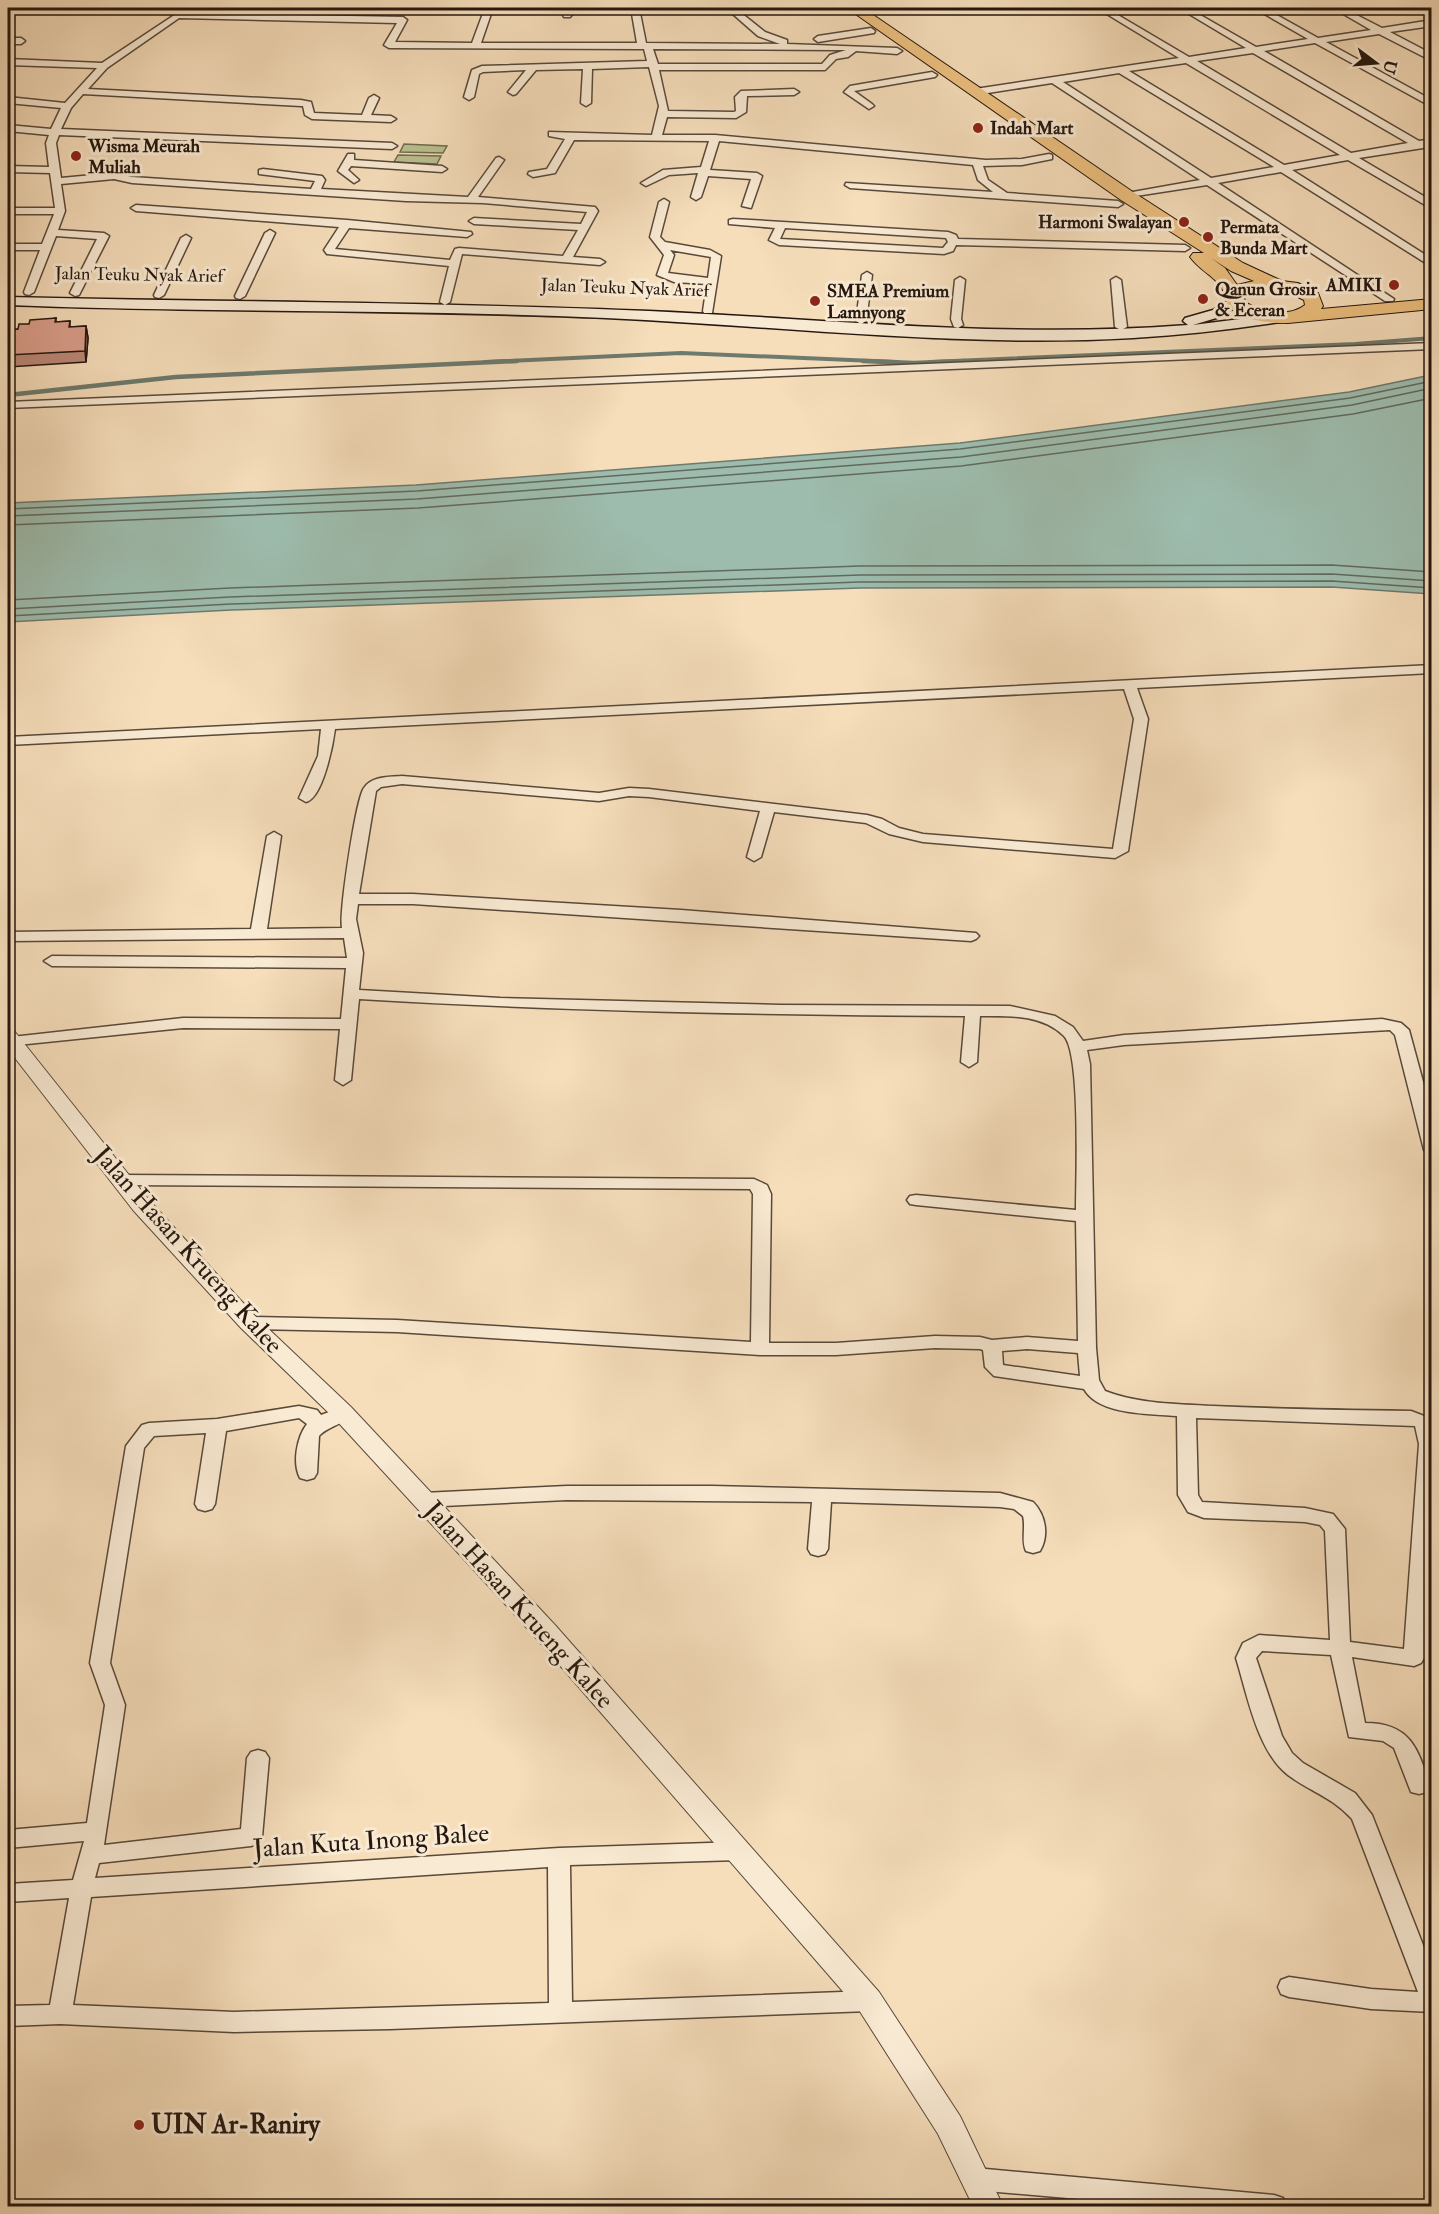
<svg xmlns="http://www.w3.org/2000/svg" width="1439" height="2214" font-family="'IM FELL Double Pica',serif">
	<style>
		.green { fill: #bbc191; stroke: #706c50; stroke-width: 1.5 }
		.water { fill: #9dbcad; stroke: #6d7a6e; stroke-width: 1.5 }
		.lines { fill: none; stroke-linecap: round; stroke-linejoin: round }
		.shore { stroke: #616a5e; stroke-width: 1.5 }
		.stream-far1 { stroke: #6d7a6e; stroke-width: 4 }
		.stream { stroke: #6d7a6e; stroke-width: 4.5 }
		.minor-casing { stroke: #59493a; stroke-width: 3 }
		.tertiary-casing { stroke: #59493a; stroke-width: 2 }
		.secondary-casing { stroke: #25170f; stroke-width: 3 }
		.trunk-casing { stroke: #25170f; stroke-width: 2 }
		.minor { fill: #f9ead3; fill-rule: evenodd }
		.tertiary { fill: #f9ead3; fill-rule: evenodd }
		.secondary { fill: #f9ead3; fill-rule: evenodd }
		.trunk { fill: #ebbf7e; fill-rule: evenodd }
		.wall { fill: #bb8878; stroke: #25170f; stroke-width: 1.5 }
		.shaded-wall { fill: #996f61; stroke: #25170f; stroke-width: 1.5 }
		.building { fill: #da9e8b; stroke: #25170f; stroke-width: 1.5 }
		.poi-dot { fill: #8f2418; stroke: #f9ead3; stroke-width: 2 }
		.labels { text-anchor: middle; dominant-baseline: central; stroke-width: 6; stroke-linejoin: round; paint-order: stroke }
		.far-poi-label { font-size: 18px; font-weight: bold; fill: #25170f; stroke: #f9ead3; text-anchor: start }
		.far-street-label { font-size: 18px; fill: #25170f; stroke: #f9ead3 }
		.near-street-label { font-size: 26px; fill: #25170f; stroke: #f9ead3 }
		.near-poi-label { font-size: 26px; font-weight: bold; fill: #25170f; stroke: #f9ead3; text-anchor: start }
	</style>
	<rect width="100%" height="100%" fill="#f6debb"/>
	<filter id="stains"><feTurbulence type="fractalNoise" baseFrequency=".00333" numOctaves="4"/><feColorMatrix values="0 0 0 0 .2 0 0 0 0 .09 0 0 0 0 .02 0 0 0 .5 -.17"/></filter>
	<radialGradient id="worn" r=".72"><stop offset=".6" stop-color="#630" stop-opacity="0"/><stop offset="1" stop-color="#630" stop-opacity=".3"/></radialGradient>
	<!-- green -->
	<g class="green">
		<path d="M 404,144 L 447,146 L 443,153 L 400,152 Z"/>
		<path d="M 398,155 L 441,156 L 437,164 L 394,162 Z"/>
	</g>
	<!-- water -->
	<path class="water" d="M 1431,375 L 1431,594 L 1332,587 L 860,588 L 231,610 L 8,622 L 8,503 L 416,485 L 960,443 L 1349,392 Z"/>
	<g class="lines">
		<!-- shore -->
		<g class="shore">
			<path d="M 8,509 L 417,491 L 960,449 L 1350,398 L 1432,381"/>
			<path d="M 8,516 L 417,499 L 961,457 L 1352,405 L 1432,388"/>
			<path d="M 8,525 L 418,508 L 961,466 L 1353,414 L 1432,398"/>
			<path d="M 8,600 L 230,588 L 860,566 L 1332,565 L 1432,572"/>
			<path d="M 8,609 L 230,597 L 860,575 L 1332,574 L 1432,581"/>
			<path d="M 8,616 L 231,604 L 860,582 L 1332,581 L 1432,588"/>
		</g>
		<!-- stream-far1 -->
		<g class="stream-far1">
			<path d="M 485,362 L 681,353 L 898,362"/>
			<path d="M 930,362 L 1355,344 L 1432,338"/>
		</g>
		<!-- stream -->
		<g class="stream">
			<path d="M 863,361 L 914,363 L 965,361"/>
			<path d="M 8,395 L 176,377 L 517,361"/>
		</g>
		<defs>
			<g id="minor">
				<path d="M 185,8 L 190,10 L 187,13 L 403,17 L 407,20 L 395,42 L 472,43 L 485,8 L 493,8 L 481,43 L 637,43 L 631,8 L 639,8 L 646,43 L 780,44 L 758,36 L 726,8 L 735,8 L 765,32 L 787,40 L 787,44 L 897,48 L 902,51 L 897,54 L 856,51 L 848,57 L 836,59 L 825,70 L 659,70 L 668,111 L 734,112 L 736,111 L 735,97 L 741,91 L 794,89 L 799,92 L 794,95 L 747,96 L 746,112 L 736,118 L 667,117 L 662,135 L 715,135 L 986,160 L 1022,159 L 1049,154 L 1052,155 L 1052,159 L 1022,165 L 983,166 L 988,180 L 1007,193 L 1118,201 L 1123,204 L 1118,207 L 850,188 L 845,185 L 846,183 L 993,192 L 978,180 L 973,165 L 719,141 L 710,170 L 757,173 L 762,176 L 751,208 L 742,206 L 751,179 L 708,176 L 701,197 L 696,200 L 691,197 L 698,173 L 669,175 L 646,186 L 641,183 L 663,170 L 701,167 L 709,141 L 574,140 L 555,173 L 533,177 L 528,174 L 529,172 L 547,169 L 565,139 L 549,136 L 549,132 L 652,135 L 659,106 L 649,67 L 592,69 L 591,103 L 586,106 L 581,103 L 583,69 L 536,70 L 516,94 L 513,95 L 508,92 L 526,70 L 483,72 L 479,74 L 474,97 L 469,100 L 464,97 L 472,70 L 482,66 L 647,61 L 644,49 L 389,48 L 384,45 L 397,23 L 179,18 L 107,68 L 88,89 L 301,100 L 311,102 L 314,113 L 362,115 L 369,98 L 374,95 L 379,98 L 371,115 L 391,116 L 396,119 L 391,122 L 312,119 L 305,115 L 303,106 L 301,106 L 83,94 L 71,108 L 61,129 L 392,143 L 397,146 L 392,149 L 59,135 L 56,143 L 61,178 L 114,173 L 132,177 L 311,189 L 315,181 L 259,174 L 259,170 L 263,169 L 322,176 L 325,180 L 321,189 L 468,197 L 496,158 L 499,157 L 504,160 L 478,197 L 595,207 L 598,211 L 573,257 L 600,259 L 605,262 L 600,265 L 462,254 L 450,302 L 445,305 L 440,302 L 449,266 L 327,254 L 324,250 L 339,227 L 136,211 L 131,208 L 136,205 L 347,220 L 471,232 L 472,234 L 467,237 L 349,228 L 335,249 L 450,260 L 455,249 L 459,248 L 563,256 L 578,230 L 474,224 L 469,221 L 474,218 L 581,224 L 587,212 L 483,203 L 406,201 L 132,183 L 114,179 L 61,184 L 65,211 L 58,230 L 104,233 L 109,236 L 79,295 L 75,296 L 70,293 L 97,239 L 56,236 L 34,292 L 29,295 L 25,294 L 24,292 L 40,250 L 8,250 L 8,244 L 42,244 L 54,214 L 8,214 L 8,208 L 55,208 L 50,173 L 8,172 L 8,166 L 49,167 L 46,143 L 49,135 L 8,131 L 8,125 L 51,129 L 61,108 L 8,103 L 8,97 L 65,103 L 97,68 L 8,65 L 8,59 L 102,63 ZM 653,49 L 836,50 L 846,50 L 830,55 L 822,64 L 658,64 Z"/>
				<path d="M 570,8 L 578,8 L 570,17 L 564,17 L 563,15 Z"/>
				<path d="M 1097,8 L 1106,8 L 1189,57 L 1246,48 L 1179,8 L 1188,8 L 1256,47 L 1308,39 L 1254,8 L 1264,8 L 1318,38 L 1371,30 L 1333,8 L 1343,8 L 1382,28 L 1432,20 L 1432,26 L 1390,32 L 1432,54 L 1432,61 L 1379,34 L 1326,42 L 1432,100 L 1432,107 L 1315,43 L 1264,51 L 1419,141 L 1432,139 L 1432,145 L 1423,148 L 1359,158 L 1432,201 L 1432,209 L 1348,160 L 1292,170 L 1432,259 L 1432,267 L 1281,172 L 1218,183 L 1394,299 L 1393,301 L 1385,301 L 1207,185 L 1123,198 L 1122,196 L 1127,193 L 1200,180 L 1052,83 L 975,95 L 970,92 L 975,89 L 1179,58 ZM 1253,53 L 1408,143 L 1351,153 L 1197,61 ZM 1186,63 L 1340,155 L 1284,165 L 1129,71 ZM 1119,73 L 1274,167 L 1211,178 L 1063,82 Z"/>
				<path d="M 1413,8 L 1423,8 L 1432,11 L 1432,18 Z"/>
				<path d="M 871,28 L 875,31 L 874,33 L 818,42 L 814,39 L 818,36 Z"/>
				<path d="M 8,38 L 21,38 L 25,41 L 21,44 L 8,44 Z"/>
				<path d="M 932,72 L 937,75 L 935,77 L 854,91 L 872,104 L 874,106 L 869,109 L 844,92 L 850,86 Z"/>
				<path d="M 348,154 L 354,154 L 354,160 L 442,166 L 447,169 L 442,172 L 351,166 L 348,170 L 359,180 L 354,183 L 338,171 Z"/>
				<path d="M 664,199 L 669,202 L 660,237 L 665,242 L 710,250 L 721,256 L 712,313 L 704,313 L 703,311 L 707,284 L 674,282 L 657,275 L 664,255 L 650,237 L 659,202 ZM 670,250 L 711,257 L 708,278 L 668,273 L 674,255 Z"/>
				<path d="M 733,219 L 948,232 L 956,235 L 958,239 L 1185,245 L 1190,248 L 1185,251 L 956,245 L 953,251 L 944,254 L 779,245 L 769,240 L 775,228 L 729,224 L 729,220 ZM 785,228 L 946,238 L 948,242 L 943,248 L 780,239 Z"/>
				<path d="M 270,230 L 275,233 L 245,296 L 240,299 L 236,298 L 235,296 L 265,233 Z"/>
				<path d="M 186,235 L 191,238 L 164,295 L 159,298 L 155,297 L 154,295 L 181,238 Z"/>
				<path d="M 867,272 L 872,275 L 866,321 L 861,324 L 856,321 L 862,275 Z"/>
				<path d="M 960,277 L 965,280 L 961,319 L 963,325 L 958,328 L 954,327 L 951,319 L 955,280 Z"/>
				<path d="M 1116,277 L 1121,280 L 1127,327 L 1121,330 L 1115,327 L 1111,280 Z"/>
				<path d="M 1432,343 L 1432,349 L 8,408 L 8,402 Z"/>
				<path d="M 1432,665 L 1432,673 L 1137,688 L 1148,719 L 1128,851 L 1115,858 L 923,842 L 889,834 L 866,823 L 774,812 L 761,857 L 754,861 L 747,857 L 760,811 L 649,797 L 629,796 L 599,801 L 402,784 L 381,787 L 376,791 L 359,894 L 413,894 L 681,910 L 976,933 L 979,936 L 976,939 L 971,941 L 413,904 L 358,904 L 356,919 L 363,953 L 359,990 L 500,998 L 780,1005 L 1010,1006 L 1055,1016 L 1073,1027 L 1083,1041 L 1124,1035 L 1382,1019 L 1401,1023 L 1409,1030 L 1432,1115 L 1432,1155 L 1424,1150 L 1395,1035 L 1390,1030 L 1124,1045 L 1087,1050 L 1090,1064 L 1096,1348 L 1099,1380 L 1105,1391 C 1138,1404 1178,1404 1213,1406 C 1279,1409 1345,1410 1411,1411 L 1432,1419 L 1432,1540 L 1424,1658 L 1421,1663 L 1414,1666 L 1352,1657 L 1365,1723 C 1410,1723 1418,1748 1430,1786 L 1427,1792 L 1419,1794 L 1411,1792 L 1394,1748 L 1383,1741 L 1349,1737 L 1331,1655 L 1262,1651 L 1256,1658 L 1282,1736 L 1292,1753 L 1303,1763 L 1355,1793 L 1372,1815 L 1432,1968 L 1432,2012 L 1371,2009 L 1289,1997 L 1281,1994 L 1278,1987 L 1281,1980 L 1289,1977 L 1371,1989 L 1418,1992 L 1352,1819 C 1332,1797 1311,1792 1288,1775 C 1257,1751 1247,1693 1236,1658 L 1243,1643 L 1259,1635 L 1330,1640 L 1325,1531 L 1320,1525 L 1305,1522 L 1204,1518 L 1188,1512 L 1178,1495 L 1177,1416 C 1151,1414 1098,1415 1084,1389 L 994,1376 L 985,1367 L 983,1350 L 980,1349 L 935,1348 L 836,1355 L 760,1355 L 397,1332 L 249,1329 L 243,1327 L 240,1323 L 243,1319 L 249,1317 L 397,1320 L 751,1342 L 753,1194 L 750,1189 L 120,1185 L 114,1184 L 111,1180 L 114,1176 L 120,1175 L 754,1179 L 767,1185 L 771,1194 L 769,1343 L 836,1343 L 935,1336 L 980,1337 L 992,1340 L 1027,1337 L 1078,1341 L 1076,1221 L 916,1205 L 910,1204 L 907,1200 L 910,1196 L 916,1195 L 1076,1210 C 1076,1178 1081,1054 1064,1036 C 1042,1014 1008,1016 980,1016 L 977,1062 L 969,1067 L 961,1062 L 965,1016 C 762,1015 560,1011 359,999 L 351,1080 L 343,1085 L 335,1080 L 340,1029 L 183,1028 L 8,1046 L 8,1038 L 12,1037 L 183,1018 L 341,1019 L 346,968 L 52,966 L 44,961 L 52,956 L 347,958 L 344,938 L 8,941 L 8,932 L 251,929 L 267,836 L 274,832 L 281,836 L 267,929 L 342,928 C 339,913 356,798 364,788 C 372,776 389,777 402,776 L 599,793 L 629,788 L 649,789 L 867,815 L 882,819 L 899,828 L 923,834 L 1113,849 L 1134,719 L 1124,689 L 335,729 C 333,744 323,798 306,802 L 299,798 L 318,756 L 321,729 L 8,745 L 8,737 ZM 1027,1349 L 1078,1353 L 1080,1376 L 1003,1365 L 1002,1351 ZM 1196,1418 L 1415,1426 L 1419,1444 L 1404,1649 L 1350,1642 L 1345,1529 L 1333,1514 L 1305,1508 L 1202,1502 L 1198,1495 Z"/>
				<path d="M 299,1406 L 317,1410 L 321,1415 L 343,1407 L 350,1408 L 352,1413 C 346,1424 328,1426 319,1436 L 317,1473 L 314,1478 L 307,1480 L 300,1478 C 292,1463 297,1437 307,1424 L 299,1418 L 226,1431 L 215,1504 L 212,1509 L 205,1511 L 198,1509 L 195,1504 L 206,1433 L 154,1436 L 144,1448 L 110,1663 L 125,1705 L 104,1845 L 241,1829 L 247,1758 L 251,1752 L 258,1750 L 265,1752 L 269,1758 L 262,1837 L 259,1843 L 251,1846 L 99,1863 L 95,1878 L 559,1848 L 739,1842 L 747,1845 L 750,1851 L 747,1857 L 739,1860 L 570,1865 L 572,2002 L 869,1991 L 877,1994 L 880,2001 L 877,2008 L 869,2011 L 390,2029 L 234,2032 L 60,2024 L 8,2026 L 8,2006 L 50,2005 L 69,1898 L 8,1902 L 8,1884 L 73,1880 L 84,1841 L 8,1848 L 8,1830 L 87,1823 L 105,1705 L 90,1663 L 126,1446 L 142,1425 L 149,1423 L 217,1419 ZM 548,1867 L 549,2003 L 234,2012 L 73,2005 L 91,1897 Z"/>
				<path d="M 567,1486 L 712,1486 L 1000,1493 L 1033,1502 C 1046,1515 1049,1536 1040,1551 L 1033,1553 L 1026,1551 C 1021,1541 1026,1527 1023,1516 L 1014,1509 L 1000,1507 L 831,1502 L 828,1549 L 825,1554 L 818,1556 L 811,1554 L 808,1549 L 812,1502 L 567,1500 L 423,1507 L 416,1505 L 413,1500 L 416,1495 L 423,1493 Z"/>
				<path d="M 975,2168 L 1274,2195 L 1283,2198 L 1286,2206 L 1159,2206 L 975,2190 L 966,2187 L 963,2179 L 966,2171 Z"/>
			</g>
			<path id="tertiary" d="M 8,1030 L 15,1032 L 149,1200 L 257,1318 L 351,1407 L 555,1625 L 879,1992 L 960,2116 L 1003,2206 L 973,2206 L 938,2134 L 859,2010 L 537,1639 L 335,1419 L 241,1328 L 133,1210 L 8,1049 Z"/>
			<path id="secondary" d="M 1235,296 L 1242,300 L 1223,316 L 1193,325 L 1287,313 L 1294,317 L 1287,321 C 1236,329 1185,335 1133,338 C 958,348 781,326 606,318 C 407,309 207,313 8,305 L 8,297 C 222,302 435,302 649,311 C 829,319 1008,339 1188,325 L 1183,321 L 1185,318 L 1213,310 Z"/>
			<path id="trunk" d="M 847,8 L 863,8 L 1133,192 L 1243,263 L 1282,281 L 1298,283 L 1318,293 L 1323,306 L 1321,309 L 1432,299 L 1432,309 L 1288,323 C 1270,323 1240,321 1228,305 C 1223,277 1204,276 1190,257 L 1193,253 L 1204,253 L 1121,200 ZM 1211,258 L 1231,271 L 1254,281 L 1237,285 L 1225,268 ZM 1264,289 L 1288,292 L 1304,300 L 1305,305 C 1288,318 1262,312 1245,302 L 1244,297 L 1251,292 Z"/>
		</defs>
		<!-- minor casing -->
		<use href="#minor" class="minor-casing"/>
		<!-- tertiary casing -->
		<use href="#tertiary" class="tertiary-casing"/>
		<!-- secondary casing -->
		<use href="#secondary" class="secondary-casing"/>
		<!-- trunk casing -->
		<use href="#trunk" class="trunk-casing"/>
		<!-- minor -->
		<use href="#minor" class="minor"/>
		<!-- tertiary -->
		<use href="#tertiary" class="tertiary"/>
		<!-- secondary -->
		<use href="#secondary" class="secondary"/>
		<!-- trunk -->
		<use href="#trunk" class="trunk"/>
	</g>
	<!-- wall -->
	<path class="wall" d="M 56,318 L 56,322 L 70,321 L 70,327 L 86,326 L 88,338 L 86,362 L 8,367 L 8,330 L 18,329 L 29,324 Z"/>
	<!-- shaded-wall -->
	<path class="shaded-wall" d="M 86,326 L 88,338 L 86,362 L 85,351 Z"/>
	<!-- building -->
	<path class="building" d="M 56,318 L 55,322 L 70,321 L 69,327 L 86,326 L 85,351 L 8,355 L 8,330 L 18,329 L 19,324 L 29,324 L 30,320 Z"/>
	<!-- markers -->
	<g class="poi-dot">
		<circle cx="978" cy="128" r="6"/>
		<circle cx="76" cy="156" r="6"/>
		<circle cx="1184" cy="222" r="6"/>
		<circle cx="1208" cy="237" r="6"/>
		<circle cx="1394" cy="285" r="6"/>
		<circle cx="1203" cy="299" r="6"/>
		<circle cx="815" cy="301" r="6"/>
		<circle cx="139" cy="2125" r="6"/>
	</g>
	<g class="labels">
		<!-- far-poi labels -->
		<g class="far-poi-label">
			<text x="990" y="128">Indah Mart</text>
			<text x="88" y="146">Wisma Meurah<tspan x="88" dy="21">Muliah</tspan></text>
			<text x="1172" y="222" text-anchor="end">Harmoni Swalayan</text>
			<text x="1220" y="227">Permata<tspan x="1220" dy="21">Bunda Mart</tspan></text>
			<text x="1382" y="285" text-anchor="end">AMIKI</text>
			<text x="1215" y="289">Qanun Grosir<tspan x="1215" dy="21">&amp; Eceran</tspan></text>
			<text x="827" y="291">SMEA Premium<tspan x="827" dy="21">Lamnyong</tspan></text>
		</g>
		<!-- far-street labels -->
		<g class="far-street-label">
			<text transform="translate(139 275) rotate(1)">Jalan Teuku Nyak Arief</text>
			<text transform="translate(625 288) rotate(2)">Jalan Teuku Nyak Arief</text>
		</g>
		<!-- near-street labels -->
		<g class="near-street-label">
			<text transform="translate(188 1250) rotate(48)">Jalan Hasan Krueng Kalee</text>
			<text transform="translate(519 1605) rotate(48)">Jalan Hasan Krueng Kalee</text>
			<text transform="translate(371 1841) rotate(-4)">Jalan Kuta Inong Balee</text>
		</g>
		<!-- near-poi labels -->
		<g class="near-poi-label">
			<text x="151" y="2125">UIN Ar-Raniry</text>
		</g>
	</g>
	<!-- margin -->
	<rect width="1439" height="2214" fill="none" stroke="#f6debb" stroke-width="30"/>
	<rect x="9" y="9" width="1421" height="2196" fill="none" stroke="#25170f" stroke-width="3"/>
	<rect x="15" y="15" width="1409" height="2184" fill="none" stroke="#25170f" stroke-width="1.5"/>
	<!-- north arrow -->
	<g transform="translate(1376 63) rotate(106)" stroke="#f9ead3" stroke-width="4.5" paint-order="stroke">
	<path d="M0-4.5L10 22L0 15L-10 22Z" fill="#25170f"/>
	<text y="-9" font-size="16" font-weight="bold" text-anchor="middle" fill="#25170f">U</text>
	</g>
	<rect width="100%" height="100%" filter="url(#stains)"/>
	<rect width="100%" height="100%" fill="url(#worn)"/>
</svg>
